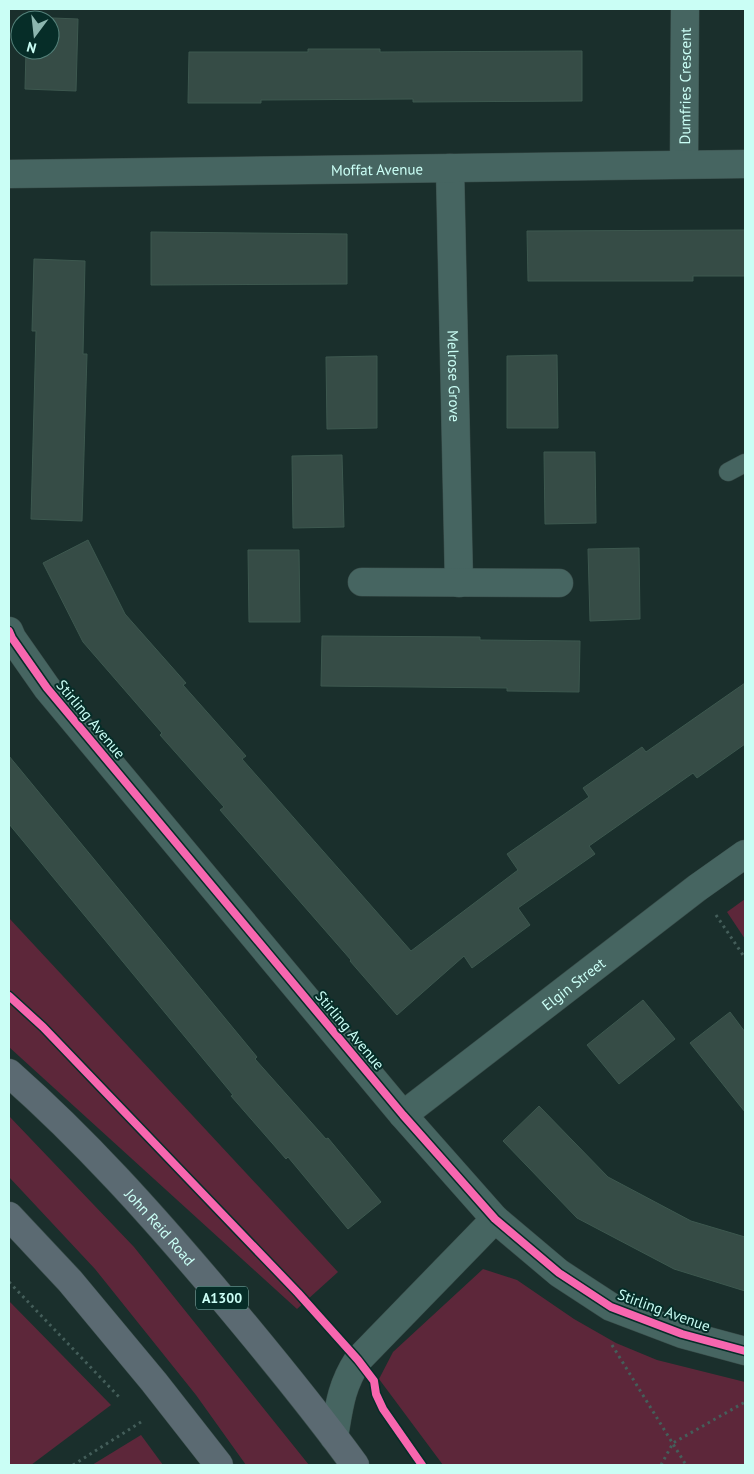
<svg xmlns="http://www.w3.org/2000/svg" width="754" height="1474" font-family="'PT Sans',sans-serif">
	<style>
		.green { fill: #5d273a }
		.building { fill: #364c46; stroke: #3d584f }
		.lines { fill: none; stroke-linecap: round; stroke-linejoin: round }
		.lane-casing { stroke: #394d4a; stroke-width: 19 }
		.street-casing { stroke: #394d4a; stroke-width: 29 }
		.highway-casing { stroke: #394d4a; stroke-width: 29 }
		.path { stroke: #445e5a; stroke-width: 3; stroke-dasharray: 2.5 4; stroke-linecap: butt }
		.lane { stroke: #466561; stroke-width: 18 }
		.street { stroke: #466561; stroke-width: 28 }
		.highway { stroke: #5b6a72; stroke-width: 28 }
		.cycleway-casing { stroke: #062d28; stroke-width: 11 }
		.cycleway { stroke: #f766af; stroke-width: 8 }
		.labels { text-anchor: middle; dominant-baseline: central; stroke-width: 4; stroke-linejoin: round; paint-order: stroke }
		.shield { fill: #062d28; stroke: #8fbfb8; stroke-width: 1 }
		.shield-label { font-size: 14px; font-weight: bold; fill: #cafef5 }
		.street-label { font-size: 15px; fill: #cafef5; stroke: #062d28 }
	</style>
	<rect width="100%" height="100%" fill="#1a2f2c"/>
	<!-- green -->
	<g class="green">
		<path d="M 745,899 L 745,939 L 727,912 Z"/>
		<path d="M 9,918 L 338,1272 L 297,1309 L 9,1047 Z"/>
		<path d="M 9,1116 L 134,1247 L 309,1465 L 246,1465 L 196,1395 L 95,1269 L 9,1177 Z"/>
		<path d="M 483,1269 L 517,1280 L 574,1319 L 616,1343 L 657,1360 L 745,1382 L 745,1465 L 443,1465 L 379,1379 L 393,1352 Z"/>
		<path d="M 9,1301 L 111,1405 L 31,1465 L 9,1465 Z"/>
		<path d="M 141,1435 L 163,1465 L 92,1465 Z"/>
	</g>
	<!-- building -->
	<g class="building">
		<path d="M 28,17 L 78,19 L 76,91 L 25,89 L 26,50 L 50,50 L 50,20 L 28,20 Z"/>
		<path d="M 308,49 L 380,49 L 380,52 L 582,51 L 582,101 L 413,102 L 413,99 L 261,100 L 261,103 L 188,103 L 189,52 L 308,52 Z"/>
		<path d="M 745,230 L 745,276 L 693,276 L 693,281 L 528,281 L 527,231 Z"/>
		<path d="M 151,232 L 347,234 L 347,284 L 151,285 Z"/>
		<path d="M 34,259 L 85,261 L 83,354 L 87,354 L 82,521 L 31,519 L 36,331 L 32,331 Z"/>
		<path d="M 557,355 L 558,428 L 507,428 L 507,356 Z"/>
		<path d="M 377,356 L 377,428 L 327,429 L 326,357 Z"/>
		<path d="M 544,452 L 595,452 L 596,523 L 545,524 Z"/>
		<path d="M 342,455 L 344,527 L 293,528 L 292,456 Z"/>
		<path d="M 88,540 L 125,614 L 186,683 L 183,685 L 246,756 L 242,759 L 411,951 L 518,870 L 507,854 L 589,797 L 583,788 L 642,747 L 646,752 L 745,683 L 745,744 L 697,778 L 693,773 L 589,846 L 595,854 L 518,908 L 530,925 L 472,968 L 464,956 L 397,1015 L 350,961 L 351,960 L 220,810 L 224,807 L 160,735 L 162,733 L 83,642 L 43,563 Z"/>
		<path d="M 639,548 L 640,619 L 590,621 L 588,549 Z"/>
		<path d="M 248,550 L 299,550 L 300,622 L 249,622 Z"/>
		<path d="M 322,636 L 480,637 L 480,640 L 580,641 L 579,692 L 507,691 L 507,688 L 321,686 Z"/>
		<path d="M 9,756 L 257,1057 L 255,1059 L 326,1139 L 328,1138 L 381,1202 L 348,1229 L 288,1157 L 286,1159 L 231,1096 L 233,1095 L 9,824 Z"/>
		<path d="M 643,1000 L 675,1039 L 619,1084 L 587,1045 Z"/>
		<path d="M 730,1012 L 745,1032 L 745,1112 L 690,1043 Z"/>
		<path d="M 539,1106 L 608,1177 L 691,1221 L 745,1237 L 745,1291 L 674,1269 L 577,1218 L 503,1141 Z"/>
	</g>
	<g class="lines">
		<defs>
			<path id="lane" d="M 728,472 L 745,463"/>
			<g id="street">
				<path id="s1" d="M 684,164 L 685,9"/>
				<path id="s2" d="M 450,168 L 459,583"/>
				<path id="s3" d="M 9,174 L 745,164"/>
				<path d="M 362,582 L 559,583"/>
				<path d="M 9,631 L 12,638 L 47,688 L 403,1115 L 495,1219 L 559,1273 L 611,1307 L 682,1334 L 745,1351"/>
				<path id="s4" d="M 403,1115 L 697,888 L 745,854"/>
				<path d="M 334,1437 C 339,1407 341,1386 358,1360 L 495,1219"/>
			</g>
			<g id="highway">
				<path id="s5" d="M 9,1073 C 86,1141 152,1215 218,1293 C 265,1349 312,1406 355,1465"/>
				<path d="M 9,1216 L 70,1281 L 154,1382 L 219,1465"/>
			</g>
		</defs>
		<!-- lane casing -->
		<use href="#lane" class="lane-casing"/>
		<!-- street casing -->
		<use href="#street" class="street-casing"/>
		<!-- highway casing -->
		<use href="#highway" class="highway-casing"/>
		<!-- path -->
		<g class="path">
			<path d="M 716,915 L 745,958"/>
			<path d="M 9,1282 L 121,1399"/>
			<path d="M 612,1345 L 686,1465"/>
			<path d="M 73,1465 L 141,1422"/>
			<path d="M 661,1465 L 673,1443 L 745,1402"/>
		</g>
		<!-- lane -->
		<use href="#lane" class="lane"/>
		<!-- street -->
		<use href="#street" class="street"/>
		<!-- highway -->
		<use href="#highway" class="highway"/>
		<defs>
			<g id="cycleway">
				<path d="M 9,631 L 12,638 L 47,688 L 403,1115 L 495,1219 L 559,1273 L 611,1307 L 682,1334 L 745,1351"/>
				<path d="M 9,996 L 43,1027 L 298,1293 L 358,1360 L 374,1381 L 376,1394 L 383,1409 L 422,1465"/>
			</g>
		</defs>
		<!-- cycleway casing -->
		<use href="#cycleway" class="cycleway-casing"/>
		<!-- cycleway -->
		<use href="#cycleway" class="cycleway"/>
	</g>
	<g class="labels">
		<!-- shield labels -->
		<rect class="shield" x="196" y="1286.5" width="52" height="23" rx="4"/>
		<g class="shield-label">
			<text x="222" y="1298">A1300</text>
		</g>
		<!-- street labels -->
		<g class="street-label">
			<text stroke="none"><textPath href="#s1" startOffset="78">Dumfries Crescent</textPath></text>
			<text stroke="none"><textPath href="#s3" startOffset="368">Moffat Avenue</textPath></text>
			<text stroke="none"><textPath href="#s2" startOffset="208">Melrose Grove</textPath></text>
			<text transform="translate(91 719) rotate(50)">Stirling Avenue</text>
			<text stroke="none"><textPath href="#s4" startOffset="215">Elgin Street</textPath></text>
			<text transform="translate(350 1030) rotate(50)">Stirling Avenue</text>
			<text stroke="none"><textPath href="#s5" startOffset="216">John Reid Road</textPath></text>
			<text transform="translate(664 1310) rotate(20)">Stirling Avenue</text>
		</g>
	</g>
	<!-- border -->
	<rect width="754" height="1474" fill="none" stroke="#cafef5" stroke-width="20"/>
	<!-- north arrow -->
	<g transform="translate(35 35) rotate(195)"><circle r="24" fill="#062d28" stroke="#54817a"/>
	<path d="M0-4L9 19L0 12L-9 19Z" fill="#8cb6af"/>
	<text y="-8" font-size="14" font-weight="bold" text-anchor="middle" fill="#cafef5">N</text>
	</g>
</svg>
